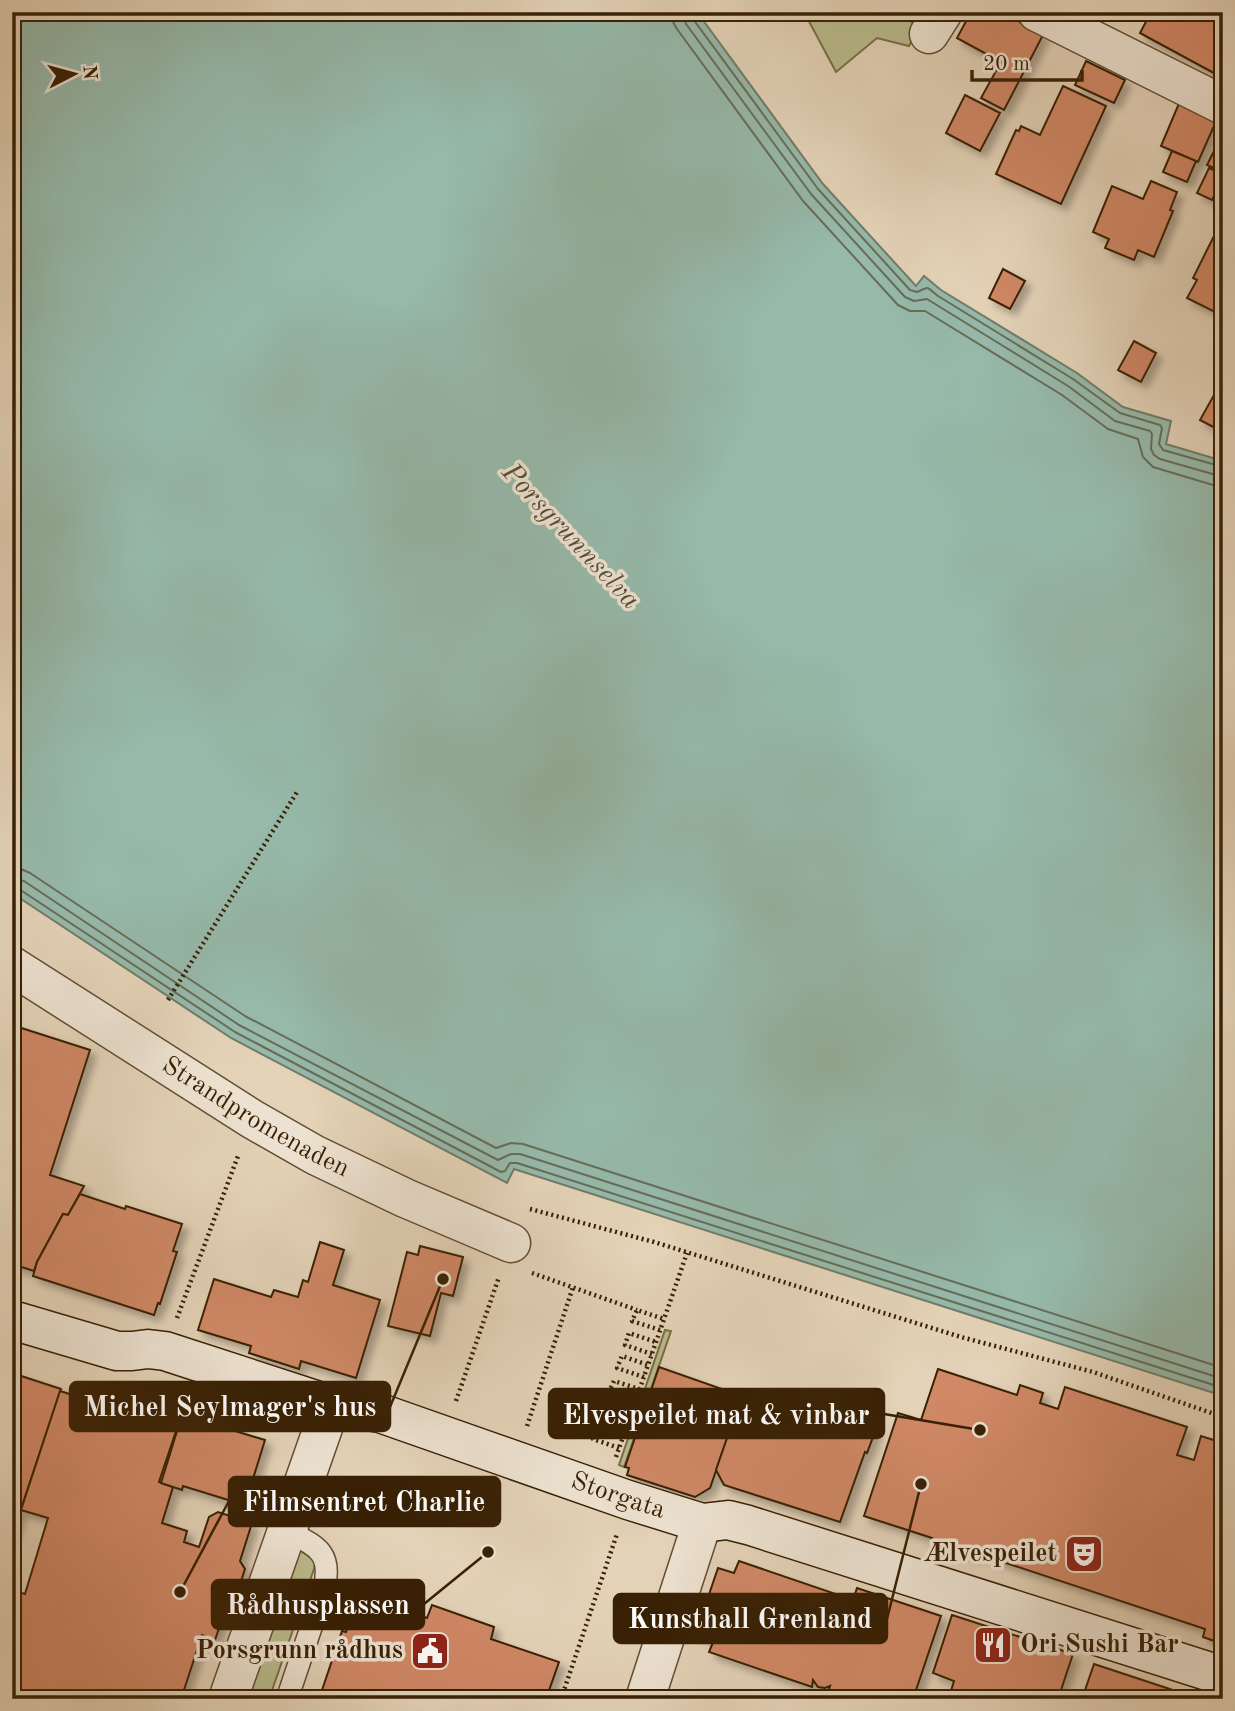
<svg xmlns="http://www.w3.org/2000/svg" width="1235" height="1711" font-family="'Old Standard TT',serif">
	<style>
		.green { fill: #b9bb8b; stroke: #786e48; stroke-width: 2 }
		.water { fill: #96b9aa; stroke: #707c68; stroke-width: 2 }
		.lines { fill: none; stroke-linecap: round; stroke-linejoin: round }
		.shore { stroke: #676c57; stroke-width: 2 }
		.building { fill: #d08866; stroke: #382004; stroke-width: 2; filter: url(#shadow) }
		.lane-casing { stroke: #634d31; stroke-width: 24 }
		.street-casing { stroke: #634d31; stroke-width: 41 }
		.secondary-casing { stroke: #382004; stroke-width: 41 }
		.path { stroke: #382004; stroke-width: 4.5; stroke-dasharray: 2 3.5; stroke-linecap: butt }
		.lane { stroke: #ede2d1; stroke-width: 21 }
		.street { stroke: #ede2d1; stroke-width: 38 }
		.secondary { stroke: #ede2d1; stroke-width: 38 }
		.labels { text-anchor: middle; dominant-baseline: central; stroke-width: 7; stroke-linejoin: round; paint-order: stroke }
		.street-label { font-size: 26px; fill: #382004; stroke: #ede2d1 }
		.poi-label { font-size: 26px; font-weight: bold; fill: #382004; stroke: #ede2d1; text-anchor: end }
		.water-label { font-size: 28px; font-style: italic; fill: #544e36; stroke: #ede2d1 }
		.leader { fill: none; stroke: #382004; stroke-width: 2.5 }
		.callout-dot { fill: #382004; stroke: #ede2d1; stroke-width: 2.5 }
		.callout { fill: #382004; stroke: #382004; stroke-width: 2.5 }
		.callout-label { font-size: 28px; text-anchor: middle; font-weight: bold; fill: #fff }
	</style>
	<defs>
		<filter id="shadow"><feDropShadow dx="6" dy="6" stdDeviation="3.5" flood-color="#0004"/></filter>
	</defs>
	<rect width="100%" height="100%" fill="#e4d3b8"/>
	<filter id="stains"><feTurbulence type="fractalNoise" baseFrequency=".00286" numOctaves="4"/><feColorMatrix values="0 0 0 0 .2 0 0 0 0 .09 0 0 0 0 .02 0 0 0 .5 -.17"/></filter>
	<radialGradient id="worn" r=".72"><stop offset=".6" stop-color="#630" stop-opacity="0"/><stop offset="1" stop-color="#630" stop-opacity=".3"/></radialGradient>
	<!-- green -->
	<g class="green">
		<path d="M 804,12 L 896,12 L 919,27 L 909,46 L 877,38 L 836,72 Z"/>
		<path d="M 665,1330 L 671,1331 L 624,1467 L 619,1465 Z"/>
		<path d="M 303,1550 L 311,1553 L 315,1564 L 314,1569 L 269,1699 L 241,1699 L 297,1551 Z"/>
	</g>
	<!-- water -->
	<path class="water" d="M 12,12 L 697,12 L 823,184 L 916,286 L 924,276 L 941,290 L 1077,373 L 1123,407 L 1171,421 L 1166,444 L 1223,461 L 1223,1396 L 514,1169 L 507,1183 L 231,1038 L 12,893 Z"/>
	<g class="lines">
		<!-- shore -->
		<g class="shore">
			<path d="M 672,12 L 673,22 L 677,29 L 803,201 L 898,305 L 910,311 L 925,311 L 1062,395 L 1108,429 L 1138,439 L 1143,457 L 1153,467 L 1213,485 L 1223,487"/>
			<path d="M 683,12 L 686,24 L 811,194 L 905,297 L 914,301 L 927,299 L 1068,386 L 1115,421 L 1150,431 L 1152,434 L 1151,449 L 1154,455 L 1160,459 L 1216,475 L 1223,476"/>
			<path d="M 691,12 L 693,19 L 818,189 L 910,290 L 917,292 C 931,286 925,286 938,296 L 1073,379 L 1120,413 L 1160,425 L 1162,428 L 1159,444 L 1163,450 L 1223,467"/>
			<path d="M 12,868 L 21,869 L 30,873 L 245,1016 L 496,1148 L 511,1143 L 523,1144 L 1223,1368"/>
			<path d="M 12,879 L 24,881 L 239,1025 L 498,1160 L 511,1154 L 520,1154 L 1223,1379"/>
			<path d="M 12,887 L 19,889 L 235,1032 L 501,1172 L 505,1171 L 510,1163 L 517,1163 L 1223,1388"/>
		</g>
	</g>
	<!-- building -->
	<g class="building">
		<path d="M 971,12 L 1002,12 L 1043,35 L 1004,110 L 981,98 L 1001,62 L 957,38 Z"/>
		<path d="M 1151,12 L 1223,12 L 1223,78 L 1140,33 Z"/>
		<path d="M 1086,61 L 1125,80 L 1114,103 L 1075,85 Z"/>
		<path d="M 1063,86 L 1106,106 L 1061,204 L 996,174 L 1016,130 L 1019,131 L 1021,126 L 1040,135 Z"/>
		<path d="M 965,95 L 1000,113 L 980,151 L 946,133 Z"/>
		<path d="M 1180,101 L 1218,117 L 1198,162 L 1161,146 Z"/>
		<path d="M 1223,133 L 1223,172 L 1207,165 Z"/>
		<path d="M 1172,151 L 1196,161 L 1187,182 L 1163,172 Z"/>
		<path d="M 1209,168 L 1223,174 L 1223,178 L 1212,200 L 1197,193 Z"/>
		<path d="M 1151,181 L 1177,192 L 1170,210 L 1173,211 L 1154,257 L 1138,250 L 1134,260 L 1105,248 L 1109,239 L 1093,232 L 1112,186 L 1143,199 Z"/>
		<path d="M 1223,218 L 1223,316 L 1187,298 L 1197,280 L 1193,278 Z"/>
		<path d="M 1003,269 L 1025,281 L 1010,309 L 989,298 Z"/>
		<path d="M 1134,341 L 1156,353 L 1141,382 L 1118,370 Z"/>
		<path d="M 1223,379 L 1223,432 L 1200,420 Z"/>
		<path d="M 12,1025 L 90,1050 L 50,1175 L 84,1186 L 68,1215 L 63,1214 L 37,1262 L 34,1271 L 12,1264 Z"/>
		<path d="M 80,1194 L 125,1209 L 126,1206 L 182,1224 L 173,1251 L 177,1252 L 160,1304 L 158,1303 L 154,1315 L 33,1276 L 37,1262 L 63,1214 L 68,1215 Z"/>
		<path d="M 320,1242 L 344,1250 L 333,1285 L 380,1300 L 356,1378 L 301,1361 L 299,1369 L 249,1353 L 251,1346 L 198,1330 L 214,1279 L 271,1297 L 274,1290 L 298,1297 L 303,1280 L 308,1282 Z"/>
		<path d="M 420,1246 L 463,1257 L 453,1296 L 441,1293 L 430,1336 L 388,1326 L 407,1252 L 418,1255 Z"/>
		<path d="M 659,1367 L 742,1396 L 710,1488 L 695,1497 L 627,1475 L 629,1468 L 625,1467 Z"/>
		<path d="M 938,1369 L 1017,1395 L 1020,1385 L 1043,1393 L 1040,1403 L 1058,1409 L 1065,1387 L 1187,1427 L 1177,1455 L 1194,1460 L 1201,1436 L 1223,1443 L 1223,1644 L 1203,1637 L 1205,1629 L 976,1553 L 975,1556 L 931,1541 L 932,1538 L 864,1516 L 898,1413 L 921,1420 Z"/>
		<path d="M 12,1373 L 61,1389 L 12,1536 Z"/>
		<path d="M 60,1391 L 177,1428 L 159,1482 L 173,1487 L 162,1523 L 187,1531 L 184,1542 L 199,1547 L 209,1517 L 218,1512 L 252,1523 L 240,1561 L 245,1569 L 232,1609 L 225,1611 L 215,1640 L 202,1635 L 181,1699 L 25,1699 L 26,1695 L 12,1690 L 12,1590 L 25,1594 L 48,1518 L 21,1510 Z"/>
		<path d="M 781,1403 L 830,1421 L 832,1414 L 876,1429 L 867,1453 L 865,1452 L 840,1522 L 724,1485 L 716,1470 L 737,1409 L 774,1422 Z"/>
		<path d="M 182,1415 L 265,1440 L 247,1498 L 240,1496 L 238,1503 L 183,1486 L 182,1490 L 161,1483 Z"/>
		<path d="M 739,1561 L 853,1600 L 857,1588 L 941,1616 L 913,1699 L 849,1699 L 828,1692 L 830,1686 L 825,1688 L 818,1687 L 813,1680 L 812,1687 L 709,1652 L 714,1640 L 696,1633 L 718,1568 L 734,1573 Z"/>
		<path d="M 358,1594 L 427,1618 L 432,1605 L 494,1627 L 491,1639 L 559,1662 L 546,1699 L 319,1699 L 342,1631 L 346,1632 Z"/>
		<path d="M 952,1615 L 1073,1654 L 1058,1699 L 965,1699 L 950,1694 L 954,1681 L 933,1673 Z"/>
		<path d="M 1094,1664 L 1200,1699 L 1082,1699 Z"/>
	</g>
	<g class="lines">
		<defs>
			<path id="lane" d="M 287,1531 C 316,1546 333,1552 324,1589 L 287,1699"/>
			<g id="street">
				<path d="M 1037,12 L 1223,105"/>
				<path d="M 929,34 L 943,12"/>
				<path id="s1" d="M 12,966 L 252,1119 L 315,1155 L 405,1198 L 511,1243"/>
				<path d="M 228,1699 L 331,1405"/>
				<path d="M 645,1699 L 702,1523"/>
			</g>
			<g id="secondary">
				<path id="s2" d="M 12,1320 L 117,1351 L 132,1351 L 148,1349 L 165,1351 L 331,1405 L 380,1413 L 628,1500 L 702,1523 L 728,1520 L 748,1525 L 1223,1676"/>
			</g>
		</defs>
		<!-- lane casing -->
		<use href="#lane" class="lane-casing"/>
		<!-- street casing -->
		<use href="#street" class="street-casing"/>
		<!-- secondary casing -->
		<use href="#secondary" class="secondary-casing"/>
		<!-- path -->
		<g class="path">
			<path d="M 168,1000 L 297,792"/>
			<path d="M 530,1209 L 654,1242 L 961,1337 L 1093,1372 L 1223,1417"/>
			<path d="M 532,1273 L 637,1310"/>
			<path d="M 177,1318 L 238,1156"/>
			<path d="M 660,1330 L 632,1321 L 637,1310 L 664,1319"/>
			<path d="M 652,1354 L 625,1345 L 629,1333 L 656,1342"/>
			<path d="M 644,1377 L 617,1368 L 622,1356 L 648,1365"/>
			<path d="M 456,1401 L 499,1277"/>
			<path d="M 636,1401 L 609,1392 L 614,1381 L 639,1389"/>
			<path d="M 628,1424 L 601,1415 L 605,1404 L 632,1412"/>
			<path d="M 527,1426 L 573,1287"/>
			<path d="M 619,1448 L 593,1439 L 597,1427 L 624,1436"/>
			<path d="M 616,1457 L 687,1253"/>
			<path d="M 561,1699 L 617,1534"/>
		</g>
		<!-- lane -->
		<use href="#lane" class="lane"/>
		<!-- street -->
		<use href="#street" class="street"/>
		<!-- secondary -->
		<use href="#secondary" class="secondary"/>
	</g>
	<!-- icons -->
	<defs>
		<symbol id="theatre-square" viewBox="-11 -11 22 22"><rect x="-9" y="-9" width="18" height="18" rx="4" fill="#8f2418" stroke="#ede2d1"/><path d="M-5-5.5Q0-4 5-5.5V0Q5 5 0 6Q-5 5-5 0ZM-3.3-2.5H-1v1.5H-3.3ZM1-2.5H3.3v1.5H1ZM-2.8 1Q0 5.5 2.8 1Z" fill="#fff"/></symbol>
		<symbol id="restaurant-square" viewBox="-11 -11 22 22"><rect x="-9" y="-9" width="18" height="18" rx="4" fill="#8f2418" stroke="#ede2d1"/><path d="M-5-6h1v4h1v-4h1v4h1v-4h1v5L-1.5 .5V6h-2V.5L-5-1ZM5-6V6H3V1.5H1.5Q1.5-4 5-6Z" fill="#fff"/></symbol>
		<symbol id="civic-square" viewBox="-11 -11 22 22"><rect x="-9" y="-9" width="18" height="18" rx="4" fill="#8f2418" stroke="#ede2d1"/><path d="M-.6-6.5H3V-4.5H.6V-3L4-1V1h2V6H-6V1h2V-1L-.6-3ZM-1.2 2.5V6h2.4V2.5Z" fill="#fff"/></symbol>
	</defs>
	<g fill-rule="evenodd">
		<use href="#theatre-square" x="1062" y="1532" width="44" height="44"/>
		<use href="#restaurant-square" x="971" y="1623" width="44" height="44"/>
		<use href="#civic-square" x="408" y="1629" width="44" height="44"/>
	</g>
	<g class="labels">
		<!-- street labels -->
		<g class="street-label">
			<text stroke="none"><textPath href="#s1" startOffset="287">Strandpromenaden</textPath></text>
			<text stroke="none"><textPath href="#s2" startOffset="634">Storgata</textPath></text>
		</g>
		<!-- poi labels -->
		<g class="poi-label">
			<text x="1057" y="1554">Ælvespeilet</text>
			<text x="1020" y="1645" text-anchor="start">Ori Sushi Bar</text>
			<text x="403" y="1651">Porsgrunn rådhus</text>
		</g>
		<!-- water labels -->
		<g class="water-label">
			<text transform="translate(570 537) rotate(47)">Porsgrunnselva</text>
		</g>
	</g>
	<!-- callouts -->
	<path class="leader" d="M443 1279L390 1407M980 1430L884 1414M180 1592L229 1501M488 1552L424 1604M921 1484L887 1619"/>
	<g class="callout-dot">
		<circle cx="443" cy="1279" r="7"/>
		<circle cx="980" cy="1430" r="7"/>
		<circle cx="180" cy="1592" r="7"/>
		<circle cx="488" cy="1552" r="7"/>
		<circle cx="921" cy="1484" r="7"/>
	</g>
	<g class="callout">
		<rect x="70" y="1382" width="320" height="49" rx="7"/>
		<rect x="549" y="1389" width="335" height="49" rx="7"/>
		<rect x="229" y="1477" width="271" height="49" rx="7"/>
		<rect x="212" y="1580" width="212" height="49" rx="7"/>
		<rect x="614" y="1594" width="273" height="49" rx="7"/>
	</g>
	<g class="callout-label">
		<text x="230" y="1416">Michel Seylmager's hus</text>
		<text x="716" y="1424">Elvespeilet mat &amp; vinbar</text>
		<text x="364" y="1511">Filmsentret Charlie</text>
		<text x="318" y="1614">Rådhusplassen</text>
		<text x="750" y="1628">Kunsthall Grenland</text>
	</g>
	<!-- margin -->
	<rect width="1235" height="1711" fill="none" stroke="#e4d3b8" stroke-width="42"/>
	<rect x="14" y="14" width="1207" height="1683" fill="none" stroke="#382004" stroke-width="3.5"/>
	<rect x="21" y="21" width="1193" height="1669" fill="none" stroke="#382004" stroke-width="2"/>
	<!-- north arrow -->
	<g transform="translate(74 74) rotate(84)" stroke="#ede2d1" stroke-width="5" paint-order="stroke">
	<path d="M0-5L12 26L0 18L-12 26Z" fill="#382004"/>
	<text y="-10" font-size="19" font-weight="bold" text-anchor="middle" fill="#382004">N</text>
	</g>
	<!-- scale -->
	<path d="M972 70v10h110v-10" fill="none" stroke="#382004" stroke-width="3.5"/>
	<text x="983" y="70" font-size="21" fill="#382004" stroke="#ede2d1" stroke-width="5" paint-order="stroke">20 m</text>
	<rect width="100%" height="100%" filter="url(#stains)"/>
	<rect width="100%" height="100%" fill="url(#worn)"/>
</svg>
